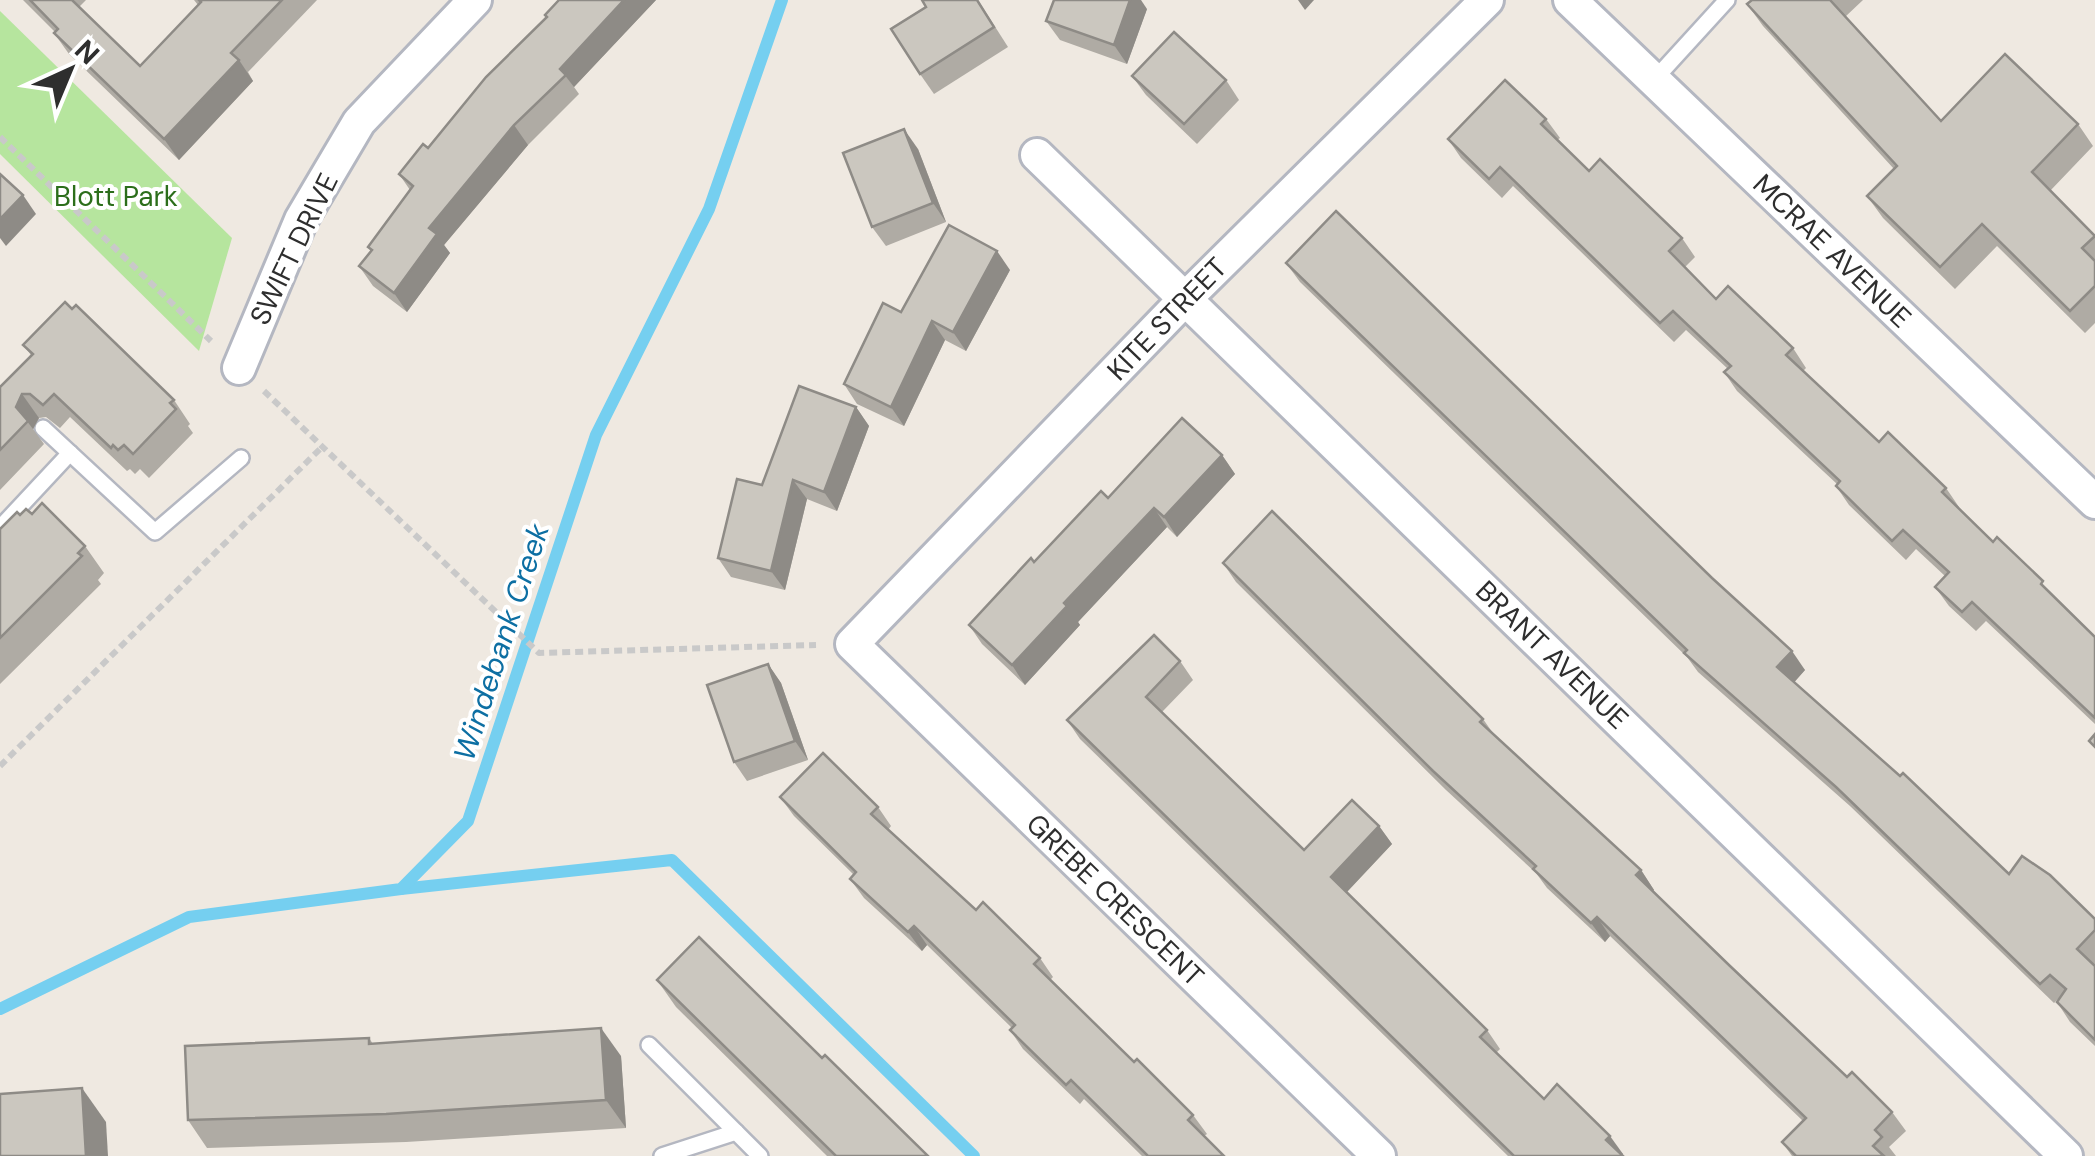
<svg xmlns="http://www.w3.org/2000/svg" width="2095" height="1156" font-family="'DM Sans',sans-serif">
	<style>
		.green { fill: #b6e59e }
		.lines { fill: none; stroke-linecap: round; stroke-linejoin: round }
		.stream { stroke: #75cff0; stroke-width: 12 }
		.lane-casing { stroke: #b4b7c1; stroke-width: 20 }
		.street-casing { stroke: #b4b7c1; stroke-width: 38 }
		.path { stroke: #c9c9c9; stroke-width: 6; stroke-dasharray: 8 5; stroke-linecap: butt }
		.lane { stroke: #fff; stroke-width: 15 }
		.street { stroke: #fff; stroke-width: 32 }
		.wall { fill: #afaba4 }
		.shaded-wall { fill: #8e8b86 }
		.building { fill: #cbc7bf; stroke: #8e8b86; stroke-width: 2.5 }
		.labels { text-anchor: middle; dominant-baseline: central; stroke-width: 8; stroke-linejoin: round; paint-order: stroke }
		.park-label { font-size: 28px; fill: #2c6e1b; stroke: #fff }
		.street-label { font-size: 28px; fill: #2e2e2e; stroke: #fff }
		.water-label { font-size: 30px; font-style: italic; fill: #0d6fa3; stroke: #fff }
	</style>
	<rect width="100%" height="100%" fill="#efe9e1"/>
	<!-- green -->
	<path class="green" d="M 0,11 L 232,238 L 199,351 L 0,154 Z"/>
	<g class="lines">
		<!-- stream -->
		<g class="stream">
			<path d="M 401,889 L 672,860 L 974,1156"/>
			<path d="M 0,1009 L 189,917 L 401,889 L 468,821 L 596,435 L 709,209 L 782,0"/>
		</g>
		<defs>
			<g id="lane">
				<path d="M 1654,80 L 1727,0"/>
				<path d="M 43,428 L 155,532 L 241,458"/>
				<path d="M 0,528 L 70,453"/>
				<path d="M 649,1045 L 736,1132"/>
				<path d="M 662,1156 L 736,1132 L 760,1156"/>
			</g>
			<g id="street">
				<path d="M 1570,0 L 2095,502"/>
				<path d="M 1037,155 L 2066,1156"/>
				<path d="M 239,368 L 301,220 L 359,122 L 475,0"/>
				<path d="M 1379,1156 L 852,644 L 1186,298 L 1487,0"/>
			</g>
		</defs>
		<!-- lane casing -->
		<use href="#lane" class="lane-casing"/>
		<!-- street casing -->
		<use href="#street" class="street-casing"/>
		<!-- path -->
		<g class="path">
			<path d="M 0,137 L 211,341"/>
			<path d="M 264,391 L 539,653 L 816,645"/>
			<path d="M 0,766 L 322,447"/>
		</g>
		<!-- lane -->
		<use href="#lane" class="lane"/>
		<!-- street -->
		<use href="#street" class="street"/>
	</g>
	<!-- wall -->
	<g class="wall">
		<path d="M 23,0 L 86,0 L 79,7 L 140,66 L 198,5 L 194,0 L 317,0 L 248,72 L 253,81 L 179,160 L 69,54 L 54,33 L 55,32 Z"/>
		<path d="M 559,0 L 656,0 L 574,87 L 579,94 L 528,145 L 444,245 L 450,253 L 407,312 L 373,286 L 359,266 L 371,251 L 368,247 L 410,190 L 399,174 L 428,148 L 547,18 Z"/>
		<path d="M 978,0 L 1008,47 L 934,94 L 920,74 L 926,7 Z"/>
		<path d="M 1752,0 L 1863,0 L 1845,17 L 1941,121 L 2078,124 L 2093,146 L 2050,191 L 2095,237 L 2095,323 L 2085,333 L 1997,246 L 1955,289 L 1883,218 L 1867,196 L 1894,169 L 1763,26 L 1747,4 Z"/>
		<path d="M 1147,9 L 1127,64 L 1060,40 L 1046,21 Z"/>
		<path d="M 1132,76 L 1226,80 L 1239,100 L 1197,144 L 1146,95 Z"/>
		<path d="M 1546,119 L 1560,138 L 1557,140 L 1589,171 L 1682,238 L 1695,257 L 1685,267 L 1716,299 L 1793,348 L 1806,368 L 1803,371 L 1879,442 L 1946,488 L 1959,507 L 1958,508 L 2095,637 L 2095,724 L 1986,621 L 1976,631 L 1949,606 L 1935,587 L 1945,576 L 1916,549 L 1906,560 L 1849,505 L 1836,486 L 1837,484 L 1737,391 L 1724,372 L 1728,369 L 1686,330 L 1674,342 L 1513,186 L 1502,198 L 1461,158 L 1448,139 Z"/>
		<path d="M 918,149 L 946,222 L 886,246 L 872,227 Z"/>
		<path d="M 1286,263 L 1805,670 L 1794,682 L 2009,874 L 2095,919 L 2095,1046 L 2070,1022 L 2057,1002 L 2060,997 L 2054,1003 L 1850,806 L 1698,672 L 1687,657 L 1300,282 Z"/>
		<path d="M 1010,270 L 966,351 L 945,340 L 904,426 L 857,404 L 844,384 L 901,312 Z"/>
		<path d="M 23,345 L 174,400 L 190,424 L 188,426 L 193,433 L 149,478 L 140,469 L 135,474 L 130,469 L 127,471 L 70,417 L 60,428 L 46,417 L 39,418 L 33,429 L 44,444 L 0,490 L 0,387 L 31,355 Z"/>
		<path d="M 856,407 L 869,426 L 837,511 L 807,499 L 785,590 L 731,577 L 718,558 L 762,485 Z"/>
		<path d="M 1222,455 L 1235,474 L 1177,537 L 1167,527 L 1078,622 L 1080,625 L 1025,685 L 982,644 L 969,625 L 1108,498 Z"/>
		<path d="M 32,514 L 85,546 L 104,573 L 98,580 L 101,584 L 0,684 L 0,529 L 20,515 Z"/>
		<path d="M 1223,563 L 1483,719 L 1495,736 L 1641,870 L 1654,890 L 1653,891 L 1847,1077 L 1892,1112 L 1906,1131 L 1889,1147 L 1896,1156 L 1792,1156 L 1782,1142 L 1803,1121 L 1610,936 L 1605,942 L 1547,888 L 1536,873 L 1446,790 L 1236,582 Z"/>
		<path d="M 1180,661 L 1193,680 L 1162,712 L 1304,850 L 1379,826 L 1392,844 L 1347,892 L 1487,1030 L 1500,1049 L 1496,1053 L 1544,1099 L 1623,1154 L 1623,1156 L 1508,1156 L 1080,739 L 1067,720 Z"/>
		<path d="M 768,664 L 781,683 L 808,760 L 747,781 L 734,762 Z"/>
		<path d="M 780,797 L 878,807 L 891,826 L 888,830 L 976,910 L 1040,958 L 1053,977 L 1050,980 L 1134,1062 L 1193,1115 L 1207,1134 L 1204,1136 L 1224,1156 L 1142,1156 L 1084,1099 L 1080,1104 L 1023,1049 L 1010,1030 L 1012,1028 L 927,945 L 922,951 L 864,898 L 850,879 L 854,875 L 794,816 Z"/>
		<path d="M 657,980 L 822,1058 L 928,1156 L 827,1156 L 676,1007 Z"/>
		<path d="M 369,1038 L 373,1044 L 621,1056 L 626,1128 L 406,1142 L 207,1148 L 188,1120 Z"/>
	</g>
	<!-- shaded-wall -->
	<g class="shaded-wall">
		<path d="M 624,0 L 656,0 L 574,87 L 560,69 Z"/>
		<path d="M 1130,0 L 1141,0 L 1147,9 L 1127,64 L 1114,45 Z"/>
		<path d="M 1298,0 L 1314,0 L 1305,10 Z"/>
		<path d="M 239,60 L 253,81 L 179,160 L 164,139 Z"/>
		<path d="M 514,125 L 528,145 L 444,245 L 450,253 L 407,312 L 394,293 L 429,228 Z"/>
		<path d="M 904,129 L 918,149 L 946,222 L 933,203 Z"/>
		<path d="M 23,195 L 36,214 L 6,246 L 0,238 L 0,219 Z"/>
		<path d="M 997,251 L 1010,270 L 966,351 L 953,332 Z"/>
		<path d="M 932,321 L 945,340 L 904,426 L 891,407 Z"/>
		<path d="M 22,394 L 39,418 L 33,429 L 16,407 Z"/>
		<path d="M 856,407 L 869,426 L 837,511 L 824,492 Z"/>
		<path d="M 1222,455 L 1235,474 L 1177,537 L 1164,517 Z"/>
		<path d="M 793,480 L 807,499 L 785,590 L 771,571 Z"/>
		<path d="M 1154,508 L 1167,527 L 1078,622 L 1080,625 L 1025,685 L 1012,665 L 1064,603 Z"/>
		<path d="M 1792,651 L 1805,670 L 1791,686 L 1777,667 Z"/>
		<path d="M 768,664 L 781,683 L 808,760 L 795,741 Z"/>
		<path d="M 1379,826 L 1392,844 L 1344,895 L 1331,877 Z"/>
		<path d="M 1641,870 L 1654,890 L 1650,894 L 1636,875 Z"/>
		<path d="M 1597,917 L 1610,936 L 1605,942 L 1591,923 Z"/>
		<path d="M 914,926 L 927,945 L 922,951 L 908,932 Z"/>
		<path d="M 601,1028 L 621,1056 L 626,1128 L 606,1100 Z"/>
		<path d="M 82,1088 L 106,1122 L 108,1156 L 86,1156 Z"/>
		<path d="M 1610,1136 L 1623,1154 L 1621,1156 L 1606,1140 Z"/>
	</g>
	<!-- building -->
	<g class="building">
		<path d="M 30,0 L 72,0 L 140,66 L 201,2 L 199,0 L 282,0 L 231,53 L 239,60 L 164,139 L 54,33 L 58,29 Z"/>
		<path d="M 559,0 L 624,0 L 560,69 L 566,75 L 514,125 L 429,228 L 437,234 L 394,293 L 359,266 L 372,250 L 368,247 L 413,186 L 399,174 L 423,144 L 428,148 L 486,77 L 547,17 L 545,15 Z"/>
		<path d="M 922,0 L 977,0 L 994,27 L 920,74 L 891,29 L 926,7 Z"/>
		<path d="M 1054,0 L 1130,0 L 1114,45 L 1046,21 Z"/>
		<path d="M 1752,0 L 1830,0 L 1941,121 L 2005,54 L 2078,124 L 2032,172 L 2095,236 L 2082,248 L 2095,261 L 2095,286 L 2070,311 L 1982,224 L 1940,267 L 1867,196 L 1897,166 L 1747,4 Z"/>
		<path d="M 1174,32 L 1226,80 L 1184,124 L 1132,76 Z"/>
		<path d="M 1505,80 L 1546,119 L 1541,124 L 1589,171 L 1600,159 L 1682,238 L 1669,251 L 1716,299 L 1728,286 L 1793,348 L 1786,355 L 1879,442 L 1888,432 L 1946,488 L 1942,492 L 1993,542 L 1997,537 L 2043,581 L 2041,584 L 2095,637 L 2095,718 L 1972,602 L 1962,612 L 1935,587 L 1949,572 L 1903,530 L 1892,541 L 1836,486 L 1840,481 L 1724,372 L 1731,366 L 1673,311 L 1660,323 L 1500,167 L 1489,179 L 1448,139 Z"/>
		<path d="M 904,129 L 933,203 L 872,227 L 843,153 Z"/>
		<path d="M 0,174 L 23,195 L 0,219 Z"/>
		<path d="M 1336,211 L 1712,578 L 1792,651 L 1777,667 L 1900,776 L 1903,773 L 2009,874 L 2022,856 L 2050,875 L 2095,919 L 2095,930 L 2077,949 L 2095,966 L 2095,1040 L 2057,1002 L 2066,989 L 2050,975 L 2040,984 L 1836,787 L 1684,653 L 1687,650 L 1286,263 Z"/>
		<path d="M 949,225 L 997,251 L 953,332 L 932,321 L 891,407 L 844,384 L 883,303 L 901,312 Z"/>
		<path d="M 65,302 L 72,309 L 76,305 L 174,400 L 170,403 L 176,409 L 133,454 L 124,445 L 118,450 L 113,445 L 111,448 L 54,394 L 43,405 L 30,394 L 22,394 L 16,407 L 28,421 L 0,450 L 0,387 L 33,354 L 23,345 Z"/>
		<path d="M 799,386 L 856,407 L 824,492 L 793,480 L 771,571 L 718,558 L 737,479 L 762,485 Z"/>
		<path d="M 1182,418 L 1222,455 L 1164,517 L 1154,508 L 1064,603 L 1067,606 L 1012,665 L 969,625 L 1031,558 L 1034,562 L 1101,491 L 1108,498 Z"/>
		<path d="M 42,503 L 85,546 L 78,553 L 82,556 L 0,638 L 0,529 L 17,512 L 20,515 L 26,509 L 32,514 Z"/>
		<path d="M 1272,511 L 1483,719 L 1480,722 L 1641,870 L 1636,875 L 1730,966 L 1847,1077 L 1852,1072 L 1892,1112 L 1875,1130 L 1882,1137 L 1873,1146 L 1884,1156 L 1796,1156 L 1782,1142 L 1806,1118 L 1597,917 L 1591,923 L 1533,869 L 1536,866 L 1433,771 L 1223,563 Z"/>
		<path d="M 1154,635 L 1180,661 L 1146,697 L 1304,850 L 1352,800 L 1379,826 L 1331,877 L 1487,1030 L 1480,1037 L 1544,1099 L 1557,1084 L 1610,1136 L 1606,1140 L 1623,1156 L 1514,1156 L 1067,720 Z"/>
		<path d="M 768,664 L 795,741 L 734,762 L 707,685 Z"/>
		<path d="M 2095,734 L 2095,747 L 2089,741 Z"/>
		<path d="M 823,753 L 878,807 L 871,814 L 976,910 L 983,902 L 1040,958 L 1034,964 L 1134,1062 L 1137,1059 L 1193,1115 L 1188,1120 L 1224,1156 L 1148,1156 L 1071,1080 L 1066,1085 L 1010,1030 L 1015,1025 L 914,926 L 908,932 L 850,879 L 856,872 L 780,797 Z"/>
		<path d="M 699,937 L 822,1058 L 825,1055 L 928,1156 L 836,1156 L 657,980 Z"/>
		<path d="M 601,1028 L 606,1100 L 386,1114 L 188,1120 L 185,1046 L 369,1038 L 369,1044 Z"/>
		<path d="M 82,1088 L 86,1156 L 0,1156 L 0,1094 Z"/>
	</g>
	<g class="labels">
		<!-- park labels -->
		<g class="park-label">
			<text x="116" y="196">Blott Park</text>
		</g>
		<!-- street labels -->
		<g class="street-label">
			<text transform="translate(294 249) rotate(-64)">SWIFT DRIVE</text>
			<text transform="translate(1832 251) rotate(44)">MCRAE AVENUE</text>
			<text transform="translate(1167 319) rotate(-46)">KITE STREET</text>
			<text transform="translate(1552 655) rotate(44)">BRANT AVENUE</text>
			<text transform="translate(1115 900) rotate(44)">GREBE CRESCENT</text>
		</g>
		<!-- water labels -->
		<g class="water-label">
			<text transform="translate(501 642) rotate(-72)">Windebank Creek</text>
		</g>
	</g>
	<!-- north arrow -->
	<g transform="translate(70 70) rotate(44)" stroke="#ffffff" stroke-width="8" paint-order="stroke">
	<path d="M0-8L18 38L0 25L-18 38Z" fill="#2e2e2e"/>
	<text y="-15" font-size="28" font-weight="bold" text-anchor="middle" fill="#2e2e2e">N</text>
	</g>
</svg>
